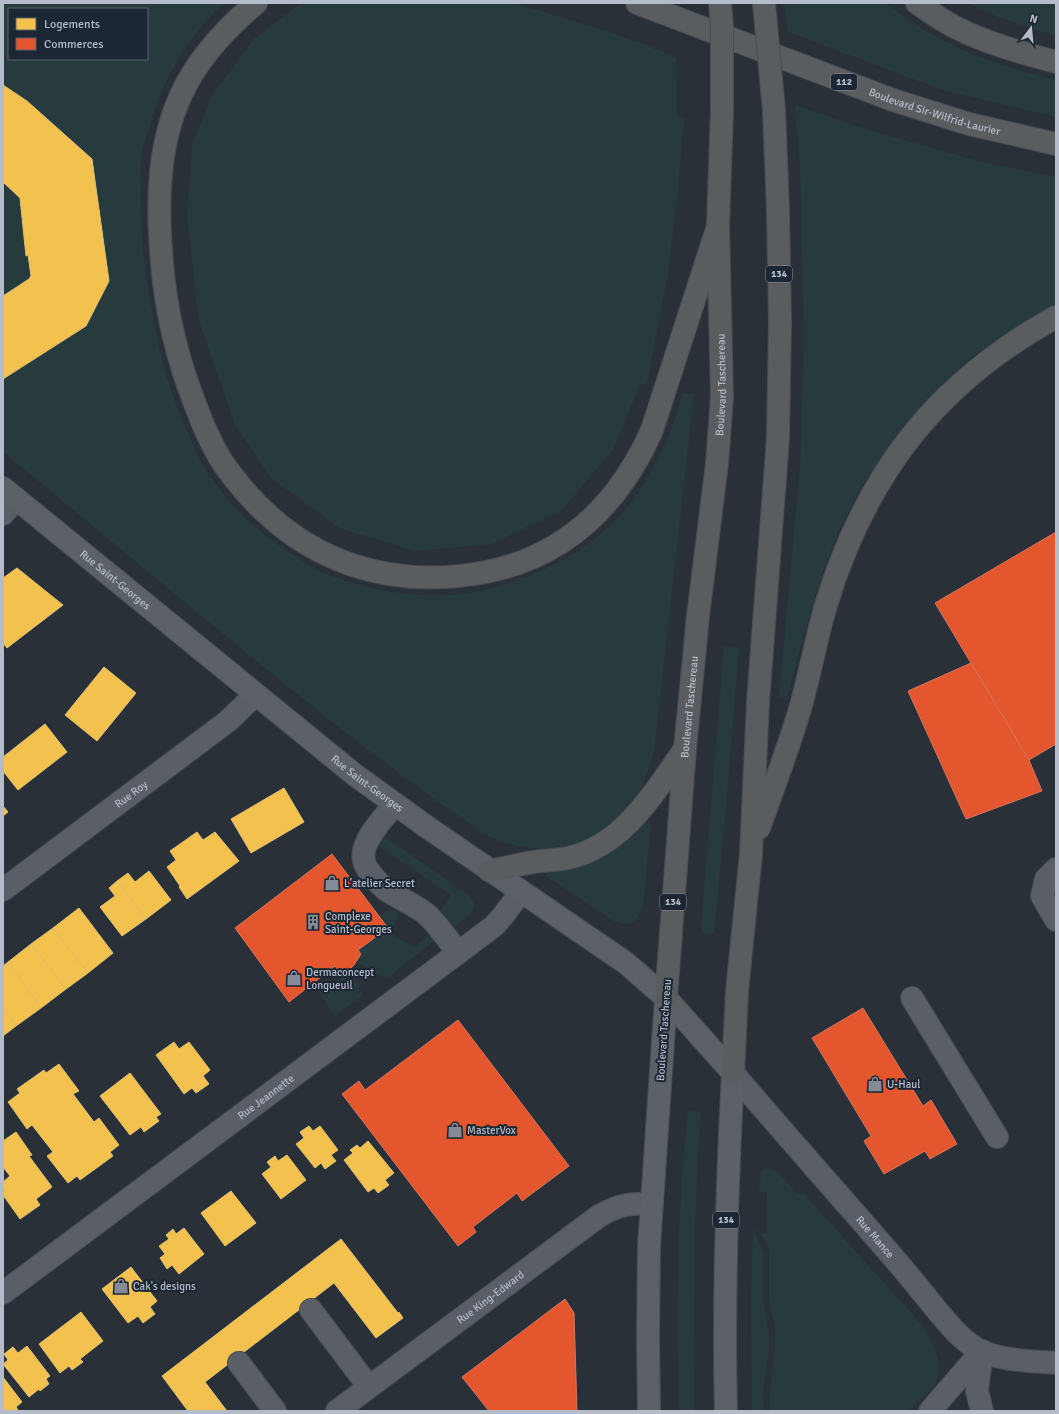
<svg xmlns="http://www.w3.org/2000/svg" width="1059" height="1414" font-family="Signika,sans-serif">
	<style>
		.green { fill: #273a3e; fill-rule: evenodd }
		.homes { fill: #f2c14e; stroke: #dfc073 }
		.shops { fill: #e4572e; stroke: #d6755c }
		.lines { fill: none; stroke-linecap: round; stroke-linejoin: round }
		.minor-casing { stroke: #484c53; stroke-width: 24 }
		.major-casing { stroke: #484c55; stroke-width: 24 }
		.highway-casing { stroke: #474c53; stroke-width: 24 }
		.minor { stroke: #5a5e66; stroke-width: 22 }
		.major { stroke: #5c6168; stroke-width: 22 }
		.highway { stroke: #5a5d60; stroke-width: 22 }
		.highway-bridge-casing { stroke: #474c53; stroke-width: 24; stroke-linecap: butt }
		.highway-bridge { stroke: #5a5d60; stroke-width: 22 }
		.labels { text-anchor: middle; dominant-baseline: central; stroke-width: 4; stroke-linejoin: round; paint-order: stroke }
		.shield { fill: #1d2633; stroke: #878f9c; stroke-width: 1 }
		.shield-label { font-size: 10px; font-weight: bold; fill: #b4bcc9 }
		.street-label { font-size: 11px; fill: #b4bcc9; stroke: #1d2633 }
		.poi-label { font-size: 11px; fill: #b4bcc9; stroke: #1d2633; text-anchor: start }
	</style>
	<rect width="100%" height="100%" fill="#2a3038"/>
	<!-- green -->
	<g class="green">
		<path d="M 3,3 L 224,3 C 187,38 164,77 150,126 C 147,135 143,144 142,153 C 140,162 141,172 141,182 C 140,223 143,264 151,305 C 156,332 161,360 170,387 C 174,399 179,411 184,423 C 193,444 201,465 215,483 C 237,514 266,538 298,558 C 304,562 311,567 317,570 C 356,588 412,598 454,595 C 477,594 504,585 525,577 C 613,546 659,480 683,393 L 694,394 L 655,745 C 652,760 648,775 640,789 C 611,838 559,861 503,842 C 487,837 473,826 459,816 C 427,795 397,772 367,749 C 243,653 124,551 3,452 L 3,379 L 92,159 L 27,101 L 3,85 ZM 9,9 L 147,9 L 147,59 L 9,59 Z"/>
		<path d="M 301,3 L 513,3 L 601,29 L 646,45 L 676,58 L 677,117 L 684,117 L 678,190 L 668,273 L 647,384 L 640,385 L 613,450 L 562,510 L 492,544 L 415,551 L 339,528 L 271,478 L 235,425 L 199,321 L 187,216 L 192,146 L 211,97 L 254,39 Z"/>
		<path d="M 784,3 L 886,3 C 935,43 995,66 1056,80 L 1056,117 L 942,90 L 788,32 Z"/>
		<path d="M 968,3 L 1056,3 L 1056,36 L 1000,18 Z"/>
		<path d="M 795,105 L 868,130 L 982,162 L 1056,177 L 1056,304 C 1027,320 998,337 971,358 C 956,369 943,384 930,398 C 890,441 854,491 833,546 C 813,596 801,649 786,700 L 779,697 L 800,466 L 804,339 L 800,166 Z"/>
		<path d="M 3,182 L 20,198 L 26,255 L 28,255 L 31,276 L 29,279 L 3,296 Z"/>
		<path d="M 724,646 L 739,648 L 726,808 L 714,934 L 701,932 L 702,913 Z"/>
		<path d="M 645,822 L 651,824 L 643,908 C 636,923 629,928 614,921 L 546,876 L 547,873 C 584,867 623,854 645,822 Z"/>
		<path d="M 385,837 L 469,895 L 475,904 L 473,912 L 454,927 L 441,910 L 451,895 L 380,847 L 380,844 Z"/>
		<path d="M 390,909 L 399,913 L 390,934 L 414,947 L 430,934 L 434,941 L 386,979 L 356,961 L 361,954 L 358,950 L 379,916 Z"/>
		<path d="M 349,973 L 360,986 L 358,988 L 363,995 L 335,1016 L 321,995 L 324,990 Z"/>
		<path d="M 688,1110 L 701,1113 C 693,1212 694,1311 694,1411 L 679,1411 C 676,1310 677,1210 688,1110 Z"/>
		<path d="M 771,1168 L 779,1173 L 798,1194 L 804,1194 L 923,1326 C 933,1343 946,1367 934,1385 C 928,1395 916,1403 907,1411 L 770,1411 L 770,1392 L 775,1342 L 775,1329 L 769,1300 L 769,1250 L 761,1233 L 766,1233 L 767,1192 L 759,1192 L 761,1173 L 764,1169 Z"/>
		<path d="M 753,1226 L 763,1252 L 763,1299 L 769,1333 L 770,1342 L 763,1393 L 764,1411 L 752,1411 L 751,1303 Z"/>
	</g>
	<!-- homes -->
	<g class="homes">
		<path d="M 3,85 L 27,101 L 92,159 L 109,281 L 86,326 L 3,379 L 3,296 L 29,279 L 31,276 L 28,255 L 26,256 L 20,198 L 3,182 Z"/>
		<path d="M 17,568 L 63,605 L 7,648 L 3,643 L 3,578 Z"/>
		<path d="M 104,667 L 136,693 L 97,741 L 65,715 Z"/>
		<path d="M 45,724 L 67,752 L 18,790 L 3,771 L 3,757 Z"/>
		<path d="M 284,788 L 304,822 L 251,853 L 231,819 Z"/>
		<path d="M 3,806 L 8,812 L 3,816 Z"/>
		<path d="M 197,832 L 203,840 L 215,832 L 239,861 L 187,899 L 179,887 L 180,886 L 167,867 L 176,860 L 170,851 Z"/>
		<path d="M 149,871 L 171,900 L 146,919 L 117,881 L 128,873 L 135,882 Z"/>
		<path d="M 117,881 L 146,919 L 122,936 L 100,907 L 115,896 L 109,888 Z"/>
		<path d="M 79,908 L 113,953 L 88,973 L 53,928 Z"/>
		<path d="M 53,928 L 88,973 L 66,989 L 31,944 Z"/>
		<path d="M 31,944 L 66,989 L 41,1008 L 8,962 Z"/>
		<path d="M 8,962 L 41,1008 L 16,1026 L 3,1008 L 3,966 Z"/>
		<path d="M 3,1008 L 16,1026 L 3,1036 Z"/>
		<path d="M 174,1042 L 179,1049 L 189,1042 L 210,1070 L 203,1076 L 209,1084 L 196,1093 L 192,1088 L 184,1094 L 156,1055 Z"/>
		<path d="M 59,1064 L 79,1091 L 73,1094 L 94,1122 L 99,1118 L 119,1145 L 110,1152 L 113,1156 L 80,1180 L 77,1176 L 68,1183 L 47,1156 L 53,1152 L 32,1125 L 27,1129 L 8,1102 L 20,1093 L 17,1089 L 44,1070 L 46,1073 Z"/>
		<path d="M 130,1073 L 161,1114 L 156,1117 L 159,1121 L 144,1132 L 141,1127 L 130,1135 L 100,1096 Z"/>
		<path d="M 309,1126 L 313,1131 L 320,1126 L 338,1150 L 331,1155 L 336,1161 L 325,1169 L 321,1163 L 315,1168 L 296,1144 L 304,1138 L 300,1132 Z"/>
		<path d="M 16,1132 L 32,1155 L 29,1156 L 52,1187 L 36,1199 L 40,1205 L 20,1219 L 3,1195 L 3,1192 L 5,1191 L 3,1188 L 3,1182 L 10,1176 L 3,1167 L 3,1141 Z"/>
		<path d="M 368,1141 L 394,1173 L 385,1180 L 389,1185 L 378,1193 L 374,1188 L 368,1192 L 344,1160 L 353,1153 L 350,1150 L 357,1145 L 360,1148 Z"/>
		<path d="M 287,1155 L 306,1180 L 281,1199 L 262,1174 L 271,1167 L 267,1162 L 275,1156 L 278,1161 Z"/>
		<path d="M 231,1191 L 256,1223 L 225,1246 L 201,1213 Z"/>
		<path d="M 184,1228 L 204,1254 L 179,1274 L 172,1265 L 167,1269 L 160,1258 L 165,1254 L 159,1246 L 169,1239 L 166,1235 L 173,1229 L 176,1234 Z"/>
		<path d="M 341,1239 L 398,1313 L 399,1312 L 403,1318 L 376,1338 L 334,1283 L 205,1382 L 227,1411 L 188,1411 L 162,1376 Z"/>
		<path d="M 131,1267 L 157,1301 L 150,1307 L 155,1314 L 143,1323 L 138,1316 L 128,1323 L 102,1289 Z"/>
		<path d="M 81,1312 L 103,1341 L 80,1359 L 83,1362 L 72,1370 L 69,1366 L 60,1373 L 39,1344 Z"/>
		<path d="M 27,1346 L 50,1376 L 46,1379 L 49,1384 L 40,1391 L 39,1389 L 29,1397 L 3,1364 L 8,1360 L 4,1354 L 13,1347 L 18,1353 Z"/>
		<path d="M 3,1377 L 22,1402 L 16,1407 L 18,1410 L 16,1411 L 3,1411 Z"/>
	</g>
	<!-- shops -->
	<g class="shops">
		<path d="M 1056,532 L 1056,744 L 1029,760 L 935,603 Z"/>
		<path d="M 971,663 L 1029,760 L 1042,791 L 966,819 L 908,691 Z"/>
		<path d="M 332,854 L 388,928 L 358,950 L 361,954 L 354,965 L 347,972 L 340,973 L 335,966 L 289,1002 L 235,928 Z"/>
		<path d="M 863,1008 L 923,1106 L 931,1100 L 957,1144 L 930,1159 L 925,1151 L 884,1174 L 864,1141 L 871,1136 L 812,1038 Z"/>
		<path d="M 458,1020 L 569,1166 L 522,1201 L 517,1193 L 473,1227 L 476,1232 L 458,1246 L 342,1094 L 359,1081 L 365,1090 Z"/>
		<path d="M 565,1299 L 574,1313 L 577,1411 L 489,1411 L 462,1377 Z"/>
	</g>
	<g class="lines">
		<defs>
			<g id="minor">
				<path d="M 3,514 L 16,499"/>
				<path d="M 395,804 C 384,817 359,843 364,861 C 365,866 368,870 371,874 C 376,880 380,885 386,890 C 399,898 413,904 425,913 C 438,924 448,940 458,953"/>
				<path d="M 1056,869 L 1046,879 L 1042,896 L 1056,920"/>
				<path id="s1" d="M 3,890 L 228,721 L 255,695"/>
				<path d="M 912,998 L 997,1137"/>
				<path id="s2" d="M 733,1073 C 787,1137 843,1199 898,1263 C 911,1278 923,1293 935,1308 C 948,1323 962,1342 981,1351 C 1004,1361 1032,1361 1056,1363"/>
				<path id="s3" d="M 3,1293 L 494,926 L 502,917 L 521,892"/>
				<path d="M 311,1310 L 369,1387"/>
				<path d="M 982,1351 L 977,1391 L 982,1411"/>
				<path d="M 239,1363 L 275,1411"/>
				<path id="s4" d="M 337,1411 L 599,1216 C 618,1205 630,1203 652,1204"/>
				<path d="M 930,1411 L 982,1351"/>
			</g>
			<g id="major">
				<path id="s5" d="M 3,488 L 355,775 L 427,827 L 626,963 L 666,998 L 733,1073 C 727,1186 723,1298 726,1411"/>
				<path d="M 649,1411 L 648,1337 L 649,1246 L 666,998"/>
			</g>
			<g id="highway">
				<path d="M 256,3 C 225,29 198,58 181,95 C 157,147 157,206 162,263 C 166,312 177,358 195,404 C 202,423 210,442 221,460 C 227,470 236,480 243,489 C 306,563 391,590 486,572 C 567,556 619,504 652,430 L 718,226"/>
				<path id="s6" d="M 637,3 L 893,100 L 969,124 L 1056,144"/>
				<path d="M 917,3 C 930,12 944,22 959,29 C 989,44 1023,53 1056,62"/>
				<path d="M 759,828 C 773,789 788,749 800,709 C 810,674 816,639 826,605 C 866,474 936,383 1056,317"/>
				<path d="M 490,871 C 507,867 524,863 541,861 C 550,860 559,860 568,858 C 625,845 654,792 685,749"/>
				<path id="s7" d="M 666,998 L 685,749 L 698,616 L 717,463 L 722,397 L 718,226 L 722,109"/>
				<path d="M 733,1073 L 737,991 L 751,854 L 758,702 L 778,438 L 780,322 L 778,211 L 774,111"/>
			</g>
		</defs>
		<!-- minor casing -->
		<use href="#minor" class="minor-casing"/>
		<!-- major casing -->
		<use href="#major" class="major-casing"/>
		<!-- highway casing -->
		<use href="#highway" class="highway-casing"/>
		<!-- minor -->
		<use href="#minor" class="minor"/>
		<!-- major -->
		<use href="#major" class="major"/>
		<!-- highway -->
		<use href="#highway" class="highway"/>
		<defs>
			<g id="highway-bridge">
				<path d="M 720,3 L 722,26 L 722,109"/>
				<path d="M 764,3 L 774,111"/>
			</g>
		</defs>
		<!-- highway-bridge casing -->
		<use href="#highway-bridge" class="highway-bridge-casing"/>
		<!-- highway-bridge -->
		<use href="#highway-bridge" class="highway-bridge"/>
	</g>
	<!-- icons -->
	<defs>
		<symbol id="shop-bare" viewBox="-9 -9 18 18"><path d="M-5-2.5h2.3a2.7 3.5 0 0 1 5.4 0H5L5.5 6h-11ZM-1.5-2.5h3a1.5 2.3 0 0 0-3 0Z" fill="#848b96" stroke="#1d2633" stroke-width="2.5" paint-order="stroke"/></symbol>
		<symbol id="building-bare" viewBox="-9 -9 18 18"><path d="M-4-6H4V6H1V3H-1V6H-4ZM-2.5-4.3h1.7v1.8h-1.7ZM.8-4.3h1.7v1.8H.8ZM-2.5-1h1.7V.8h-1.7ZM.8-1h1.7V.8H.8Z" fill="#848b96" stroke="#1d2633" stroke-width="2.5" paint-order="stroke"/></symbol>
	</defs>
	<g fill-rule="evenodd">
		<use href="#shop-bare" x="321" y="872" width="22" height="22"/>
		<use href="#building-bare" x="302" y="911" width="22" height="22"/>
		<use href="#shop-bare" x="283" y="967" width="22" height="22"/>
		<use href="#shop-bare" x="864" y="1073" width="22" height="22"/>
		<use href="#shop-bare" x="444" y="1119" width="22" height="22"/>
		<use href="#shop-bare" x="110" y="1275" width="22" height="22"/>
	</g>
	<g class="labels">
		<!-- shield labels -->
		<g class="shield">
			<rect x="831" y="74" width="26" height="16" rx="3"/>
			<rect x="766" y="266" width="26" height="16" rx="3"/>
			<rect x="660" y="894" width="26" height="16" rx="3"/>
			<rect x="713" y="1212" width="26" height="16" rx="3"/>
		</g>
		<g class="shield-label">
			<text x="844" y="82">112</text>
			<text x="779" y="274">134</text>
			<text x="673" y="902">134</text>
			<text x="726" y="1220">134</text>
		</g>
		<!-- street labels -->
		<g class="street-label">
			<text stroke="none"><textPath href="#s6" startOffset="317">Boulevard Sir-Wilfrid-Laurier</textPath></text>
			<text stroke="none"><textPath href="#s7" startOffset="616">Boulevard Taschereau</textPath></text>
			<text stroke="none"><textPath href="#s5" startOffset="145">Rue Saint-Georges</textPath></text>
			<text stroke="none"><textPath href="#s7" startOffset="292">Boulevard Taschereau</textPath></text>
			<text stroke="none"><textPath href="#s5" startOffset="469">Rue Saint-Georges</textPath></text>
			<text stroke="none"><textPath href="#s1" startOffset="160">Rue Roy</textPath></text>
			<text transform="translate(664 1030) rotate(-86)">Boulevard Taschereau</text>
			<text stroke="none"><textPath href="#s3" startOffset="328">Rue Jeannette</textPath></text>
			<text stroke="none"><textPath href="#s2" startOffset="217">Rue Mance</textPath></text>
			<text stroke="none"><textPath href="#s4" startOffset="191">Rue King-Edward</textPath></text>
		</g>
		<!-- poi labels -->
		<g class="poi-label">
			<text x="344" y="883">L'atelier Secret</text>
			<text x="325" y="916">Complexe<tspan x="325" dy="13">Saint-Georges</tspan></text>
			<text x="306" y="972">Dermaconcept<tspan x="306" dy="13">Longueuil</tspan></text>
			<text x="887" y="1084">U-Haul</text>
			<text x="467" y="1130">MasterVox</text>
			<text x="133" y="1286">Cak's designs</text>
		</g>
	</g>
	<!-- border -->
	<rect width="1059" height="1414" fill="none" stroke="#b4bcc9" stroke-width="8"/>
	<!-- legend -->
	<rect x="8" y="8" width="140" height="52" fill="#1d2633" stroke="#59626f"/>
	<rect x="16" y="18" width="20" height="12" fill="#f2c14e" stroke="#59626f"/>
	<text x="44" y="28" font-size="12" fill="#b4bcc9">Logements</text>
	<rect x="16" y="38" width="20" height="12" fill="#e4572e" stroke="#59626f"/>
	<text x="44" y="48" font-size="12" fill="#b4bcc9">Commerces</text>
	<!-- north arrow -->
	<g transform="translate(1031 28) rotate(16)" stroke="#1d2633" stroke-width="3" paint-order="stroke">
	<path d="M0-3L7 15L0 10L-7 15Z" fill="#b4bcc9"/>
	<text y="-6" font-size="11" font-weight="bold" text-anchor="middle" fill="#b4bcc9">N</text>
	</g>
</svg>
